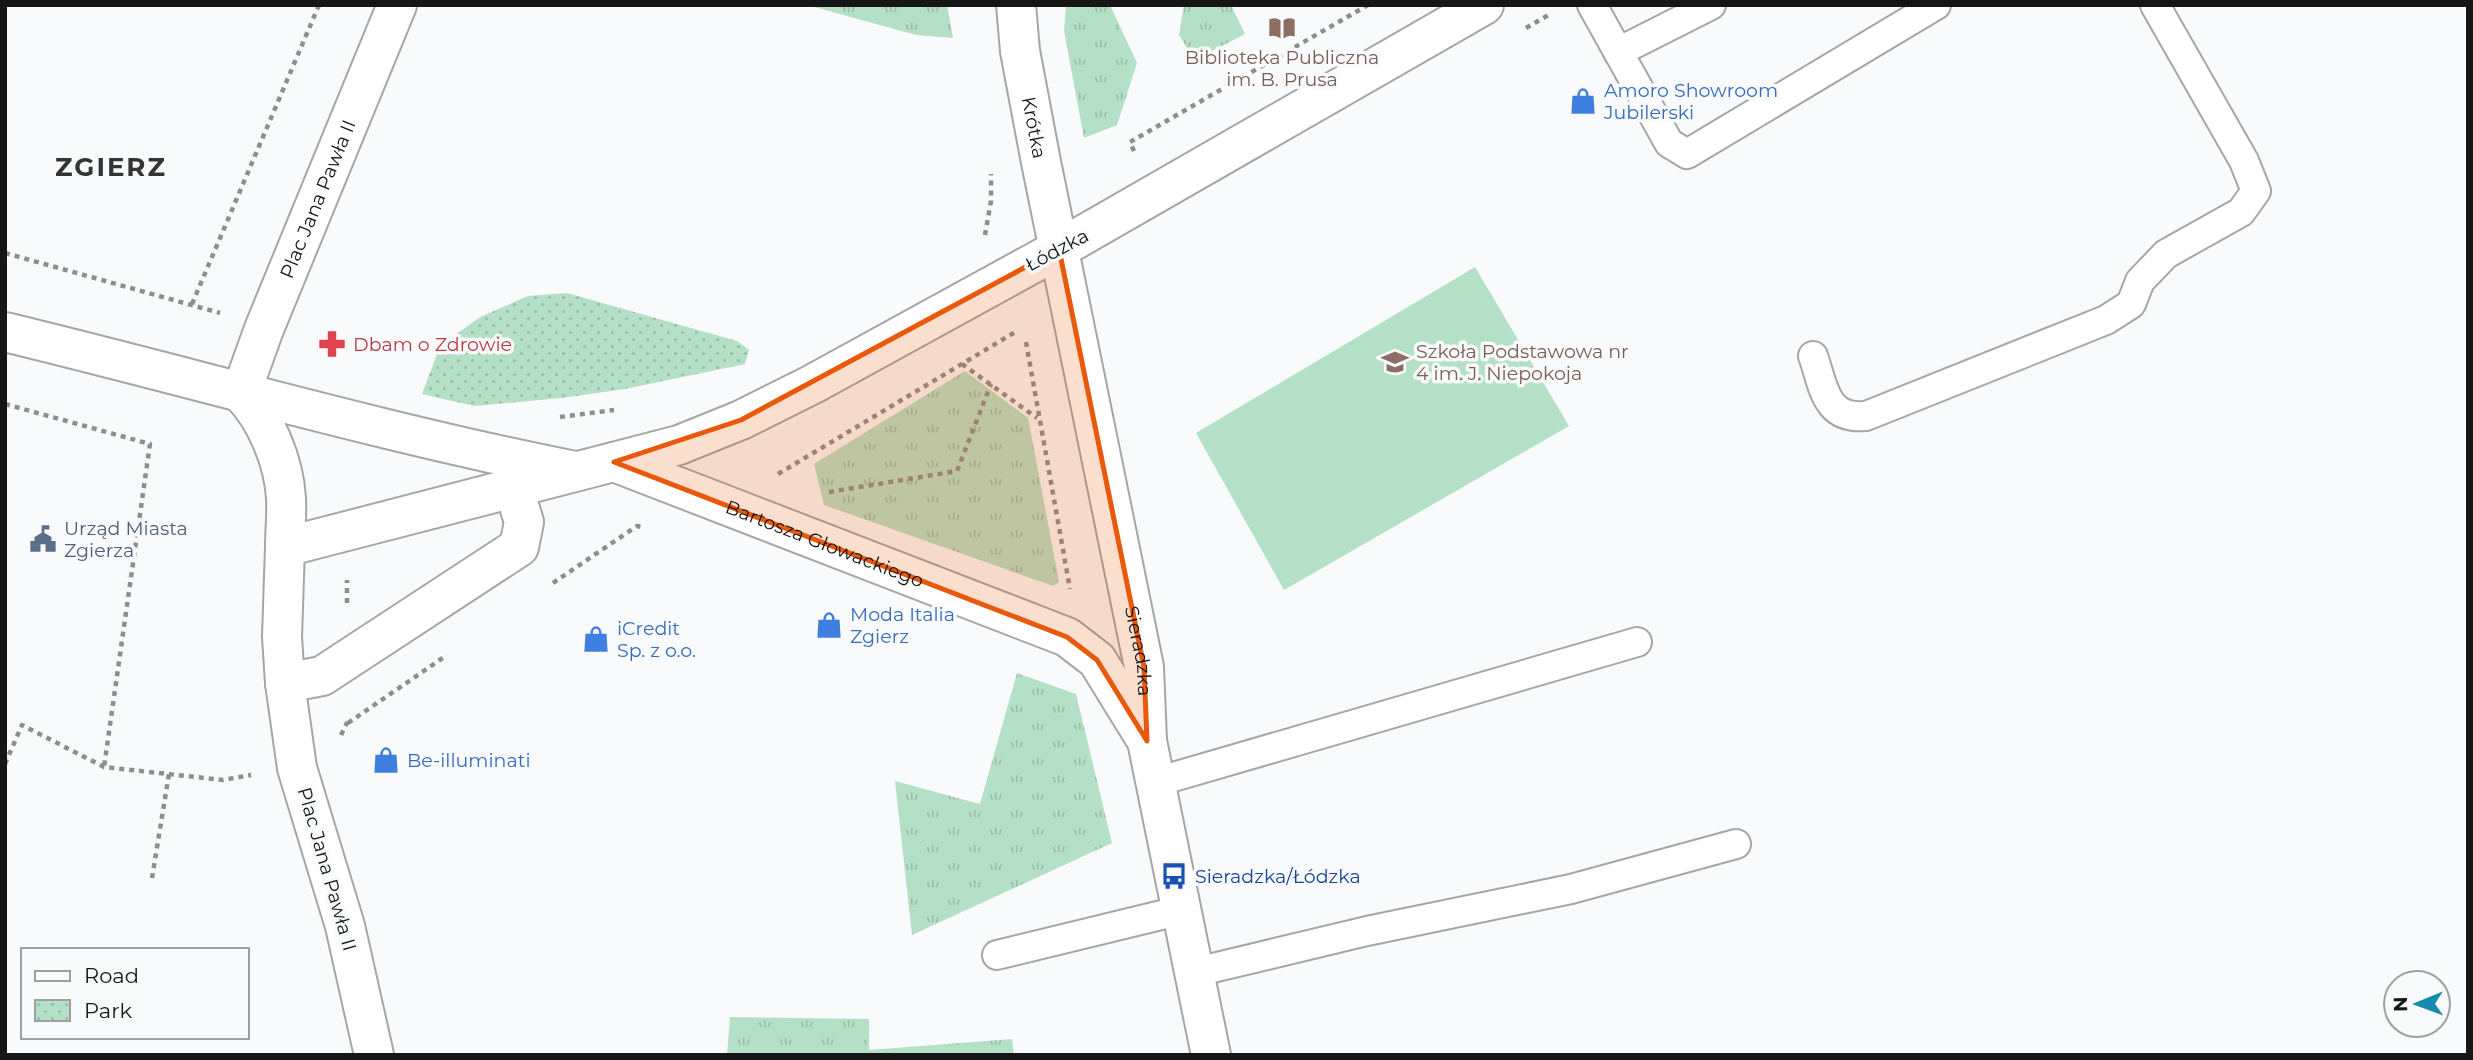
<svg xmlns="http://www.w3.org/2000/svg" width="2473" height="1060" font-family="Montserrat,sans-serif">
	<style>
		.grass { fill: url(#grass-tufts) }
		.park { fill: url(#park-dots) }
		.pitch { fill: #b4e0c5 }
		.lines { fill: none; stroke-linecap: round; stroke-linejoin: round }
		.service-casing { stroke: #a6a6a9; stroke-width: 32 }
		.minor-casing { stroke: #a6a6a9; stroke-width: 42 }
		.tertiary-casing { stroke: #a6a6a9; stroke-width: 42 }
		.secondary-casing { stroke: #a6a6a9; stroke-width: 42 }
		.path { stroke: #8d8e8f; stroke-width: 4.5; stroke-dasharray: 5 5; stroke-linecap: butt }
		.service { stroke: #fff; stroke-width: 28 }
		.minor { stroke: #fff; stroke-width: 38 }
		.tertiary { stroke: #fff; stroke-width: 38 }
		.secondary { stroke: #fff; stroke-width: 38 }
		.marked { fill: #e8590c; fill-opacity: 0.2; stroke: #e8590c; stroke-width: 5; stroke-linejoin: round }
		.labels { text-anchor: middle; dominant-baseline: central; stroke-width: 7; stroke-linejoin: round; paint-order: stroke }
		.education-label { font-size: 19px; fill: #785e54; stroke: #f9fafc }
		.shop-label { font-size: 19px; fill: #366cbe; stroke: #f9fafc; text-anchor: start }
		.street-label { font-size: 19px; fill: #161617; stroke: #f9fafc }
		.health-label { font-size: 19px; fill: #be3a42; stroke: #f9fafc; text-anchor: start }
		.service-label { font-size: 19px; fill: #4e5e75; stroke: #f9fafc; text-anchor: start }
		.transit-label { font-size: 19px; fill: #164399; stroke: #f9fafc; text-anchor: start }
		.district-label { font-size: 26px; font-weight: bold; letter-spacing: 2px; fill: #343436; stroke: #f9fafc }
	</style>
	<defs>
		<pattern id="grass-tufts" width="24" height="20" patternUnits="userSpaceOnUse" patternTransform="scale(1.75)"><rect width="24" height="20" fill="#b4e0c5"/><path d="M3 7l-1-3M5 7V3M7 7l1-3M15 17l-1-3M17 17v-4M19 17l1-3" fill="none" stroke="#9abfa8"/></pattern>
		<pattern id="park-dots" width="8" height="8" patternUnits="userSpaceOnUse" patternTransform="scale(1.75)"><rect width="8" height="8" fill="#b4e0c5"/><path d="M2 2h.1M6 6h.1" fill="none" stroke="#9abfa8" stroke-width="1.8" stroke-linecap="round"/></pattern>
	</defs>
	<rect width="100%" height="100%" fill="#f9fafc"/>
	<!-- grass -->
	<g class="grass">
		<path d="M 807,5 L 947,5 L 953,38 L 916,35 Z"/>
		<path d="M 1066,5 L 1110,5 L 1137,63 L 1117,125 L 1084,138 L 1064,31 Z"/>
		<path d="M 1184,5 L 1231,5 L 1245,34 L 1195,60 L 1179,35 Z"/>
		<path d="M 965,371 L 1028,418 L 1059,582 L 1053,586 L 824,505 L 814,464 Z"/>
		<path d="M 1017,673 L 1076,694 L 1112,843 L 912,935 L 895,781 L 980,804 Z"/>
		<path d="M 730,1017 L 869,1019 L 869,1050 L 1012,1039 L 1014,1055 L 727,1055 Z"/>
	</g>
	<!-- park -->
	<path class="park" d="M 567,293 L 737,341 L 749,350 L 745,364 L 625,389 L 562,398 L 474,406 L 422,394 L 440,346 L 480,317 L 528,296 Z"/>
	<!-- pitch -->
	<path class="pitch" d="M 1475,267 L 1569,426 L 1284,590 L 1196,433 Z"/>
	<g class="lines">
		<defs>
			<g id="service">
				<path d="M 1592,5 L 1669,143 L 1687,154 L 1936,5"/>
				<path d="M 1618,52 L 1711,5"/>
				<path d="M 1813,356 C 1824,387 1825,420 1866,416 L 2106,320 L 2131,304 L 2140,281 L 2166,254 L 2241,212 L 2256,191 L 2244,161 L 2155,5"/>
				<path d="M 1156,782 L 1637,642"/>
				<path d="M 997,955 L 1182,910"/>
				<path d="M 1196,972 L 1367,931 L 1571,889 L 1736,844"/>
			</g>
			<g id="minor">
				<path d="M 1059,249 L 1484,5"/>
				<path d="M 285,683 L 322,676 L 519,547 L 524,522 L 513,486"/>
			</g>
			<g id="tertiary">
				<path d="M 5,332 C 195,378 383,433 575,471"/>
				<path id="s1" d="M 614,462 L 1067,637 L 1097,660 L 1147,741"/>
				<path id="s2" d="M 285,547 C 285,531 287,514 286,498 C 284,462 266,418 241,393 L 264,329 L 397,5"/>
			</g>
			<g id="secondary">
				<path id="s3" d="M 1016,5 L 1020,51 L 1041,162 L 1144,667 L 1147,741 L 1211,1055"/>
				<path d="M 374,1055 L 345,926 L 297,768 L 285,683 L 282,637 L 285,547 L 679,445 L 741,420 L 813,384 L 1059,249"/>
			</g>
		</defs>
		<!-- service casing -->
		<use href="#service" class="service-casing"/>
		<!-- minor casing -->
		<use href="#minor" class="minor-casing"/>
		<!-- tertiary casing -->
		<use href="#tertiary" class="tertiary-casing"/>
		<!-- secondary casing -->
		<use href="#secondary" class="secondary-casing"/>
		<!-- path -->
		<g class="path">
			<path d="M 1526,28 L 1552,13"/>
			<path d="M 1134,151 L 1130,142 L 1368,5"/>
			<path d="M 985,235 L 991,201 L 991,174"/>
			<path d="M 5,253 L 220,313"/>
			<path d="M 192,304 L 319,5"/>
			<path d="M 1026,342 L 1070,589"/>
			<path d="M 962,364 L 1037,418"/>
			<path d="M 5,404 L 150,444 L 104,767"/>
			<path d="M 560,417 L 614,410"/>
			<path d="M 778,474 L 1017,331"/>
			<path d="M 829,492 L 957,471 L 991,384"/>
			<path d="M 553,583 L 637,526 L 642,527"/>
			<path d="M 347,603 L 347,580"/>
			<path d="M 348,723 L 447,655"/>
			<path d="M 341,735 L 347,723 L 347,717"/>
			<path d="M 5,764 L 22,725 L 104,767 L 223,780 L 251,775"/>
			<path d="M 152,878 L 169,774"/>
		</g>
		<!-- service -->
		<use href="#service" class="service"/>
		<!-- minor -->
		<use href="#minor" class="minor"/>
		<!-- tertiary -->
		<use href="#tertiary" class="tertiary"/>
		<!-- secondary -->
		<use href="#secondary" class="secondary"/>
	</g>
	<!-- marked area -->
	<path class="marked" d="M 1059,249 L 1144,667 L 1147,741 L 1097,660 L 1067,637 L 614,462 L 741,420 Z"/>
	<!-- icons -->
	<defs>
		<symbol id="library-bare" viewBox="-9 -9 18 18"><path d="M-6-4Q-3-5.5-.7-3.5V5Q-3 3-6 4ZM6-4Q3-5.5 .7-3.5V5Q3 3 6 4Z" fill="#8d6e63" stroke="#f9fafc" stroke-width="2.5" paint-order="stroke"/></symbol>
		<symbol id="shop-bare" viewBox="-9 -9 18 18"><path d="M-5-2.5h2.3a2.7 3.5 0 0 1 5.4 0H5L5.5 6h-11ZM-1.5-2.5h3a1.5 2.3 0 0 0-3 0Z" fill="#3f7fe0" stroke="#f9fafc" stroke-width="2.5" paint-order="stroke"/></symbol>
		<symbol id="pharmacy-bare" viewBox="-9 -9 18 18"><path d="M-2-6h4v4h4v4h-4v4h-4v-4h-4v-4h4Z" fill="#e0444e" stroke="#f9fafc" stroke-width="2.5" paint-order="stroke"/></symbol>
		<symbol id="school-bare" viewBox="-9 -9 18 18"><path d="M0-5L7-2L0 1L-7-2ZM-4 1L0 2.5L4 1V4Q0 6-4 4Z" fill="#8d6e63" stroke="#f9fafc" stroke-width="2.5" paint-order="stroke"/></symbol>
		<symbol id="civic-bare" viewBox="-9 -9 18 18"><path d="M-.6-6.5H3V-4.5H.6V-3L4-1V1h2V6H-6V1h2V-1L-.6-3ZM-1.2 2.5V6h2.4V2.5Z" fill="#5c6f8a" stroke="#f9fafc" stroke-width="2.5" paint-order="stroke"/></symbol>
		<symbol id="bus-bare" viewBox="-9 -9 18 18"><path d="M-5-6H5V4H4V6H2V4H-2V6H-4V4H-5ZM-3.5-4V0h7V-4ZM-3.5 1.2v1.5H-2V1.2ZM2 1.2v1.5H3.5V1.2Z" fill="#1a4fb4" stroke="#f9fafc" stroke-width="2.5" paint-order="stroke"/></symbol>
	</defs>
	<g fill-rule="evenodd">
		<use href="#library-bare" x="1263" y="9" width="38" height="38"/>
		<use href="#shop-bare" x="1564" y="82" width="38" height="38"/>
		<use href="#pharmacy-bare" x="313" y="325" width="38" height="38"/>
		<use href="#school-bare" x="1376" y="343" width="38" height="38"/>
		<use href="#civic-bare" x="24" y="520" width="38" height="38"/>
		<use href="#shop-bare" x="810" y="606" width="38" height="38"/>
		<use href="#shop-bare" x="577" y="620" width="38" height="38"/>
		<use href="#shop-bare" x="367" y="741" width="38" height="38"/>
		<use href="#bus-bare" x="1155" y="857" width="38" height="38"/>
	</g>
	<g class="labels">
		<!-- education labels -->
		<g class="education-label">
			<text x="1282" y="57">Biblioteka Publiczna<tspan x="1282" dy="22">im. B. Prusa</tspan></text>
			<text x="1416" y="351" text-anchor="start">Szkoła Podstawowa nr<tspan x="1416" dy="22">4 im. J. Niepokoja</tspan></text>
		</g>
		<!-- shop labels -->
		<g class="shop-label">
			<text x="1604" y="90">Amoro Showroom<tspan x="1604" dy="22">Jubilerski</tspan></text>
			<text x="850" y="614">Moda Italia<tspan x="850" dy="22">Zgierz</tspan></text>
			<text x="617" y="628">iCredit<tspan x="617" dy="22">Sp. z o.o.</tspan></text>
			<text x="407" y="760">Be-illuminati</text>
		</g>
		<!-- street labels -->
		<g class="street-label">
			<text stroke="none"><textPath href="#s3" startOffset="124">Krótka</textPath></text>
			<text stroke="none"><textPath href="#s2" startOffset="374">Plac Jana Pawła II</textPath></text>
			<text transform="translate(1057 250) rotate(-28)">Łódzka</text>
			<text stroke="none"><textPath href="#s1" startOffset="226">Bartosza Głowackiego</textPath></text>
			<text stroke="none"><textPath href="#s3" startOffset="658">Sieradzka</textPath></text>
			<text transform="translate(327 869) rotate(74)">Plac Jana Pawła II</text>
		</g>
		<!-- health labels -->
		<g class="health-label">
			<text x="353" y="344">Dbam o Zdrowie</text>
		</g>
		<!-- service labels -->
		<g class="service-label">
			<text x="64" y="528">Urząd Miasta<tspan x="64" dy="22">Zgierza</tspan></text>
		</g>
		<!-- transit labels -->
		<g class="transit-label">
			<text x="1195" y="876">Sieradzka/Łódzka</text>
		</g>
		<!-- district labels -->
		<g class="district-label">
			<text x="111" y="167">ZGIERZ</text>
		</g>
	</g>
	<!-- border -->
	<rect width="2473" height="1060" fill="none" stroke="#161617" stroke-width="14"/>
	<!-- legend -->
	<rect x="21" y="948" width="228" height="91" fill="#f9fafc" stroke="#9e9fa0" stroke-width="2"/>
	<rect x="35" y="971" width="35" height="10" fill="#ffffff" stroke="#9e9fa0" stroke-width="2"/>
	<text x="84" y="983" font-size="21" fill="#161617">Road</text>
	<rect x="35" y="1000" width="35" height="21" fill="url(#park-dots)" stroke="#9e9fa0" stroke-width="2"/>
	<text x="84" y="1018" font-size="21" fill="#161617">Park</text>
	<!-- north arrow -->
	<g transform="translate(2417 1004) rotate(269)"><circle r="33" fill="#f9fafc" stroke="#9e9fa0" stroke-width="2"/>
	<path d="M0-5L12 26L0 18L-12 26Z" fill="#168baf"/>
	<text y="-10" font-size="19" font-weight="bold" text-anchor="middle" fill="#161617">N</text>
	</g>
</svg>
